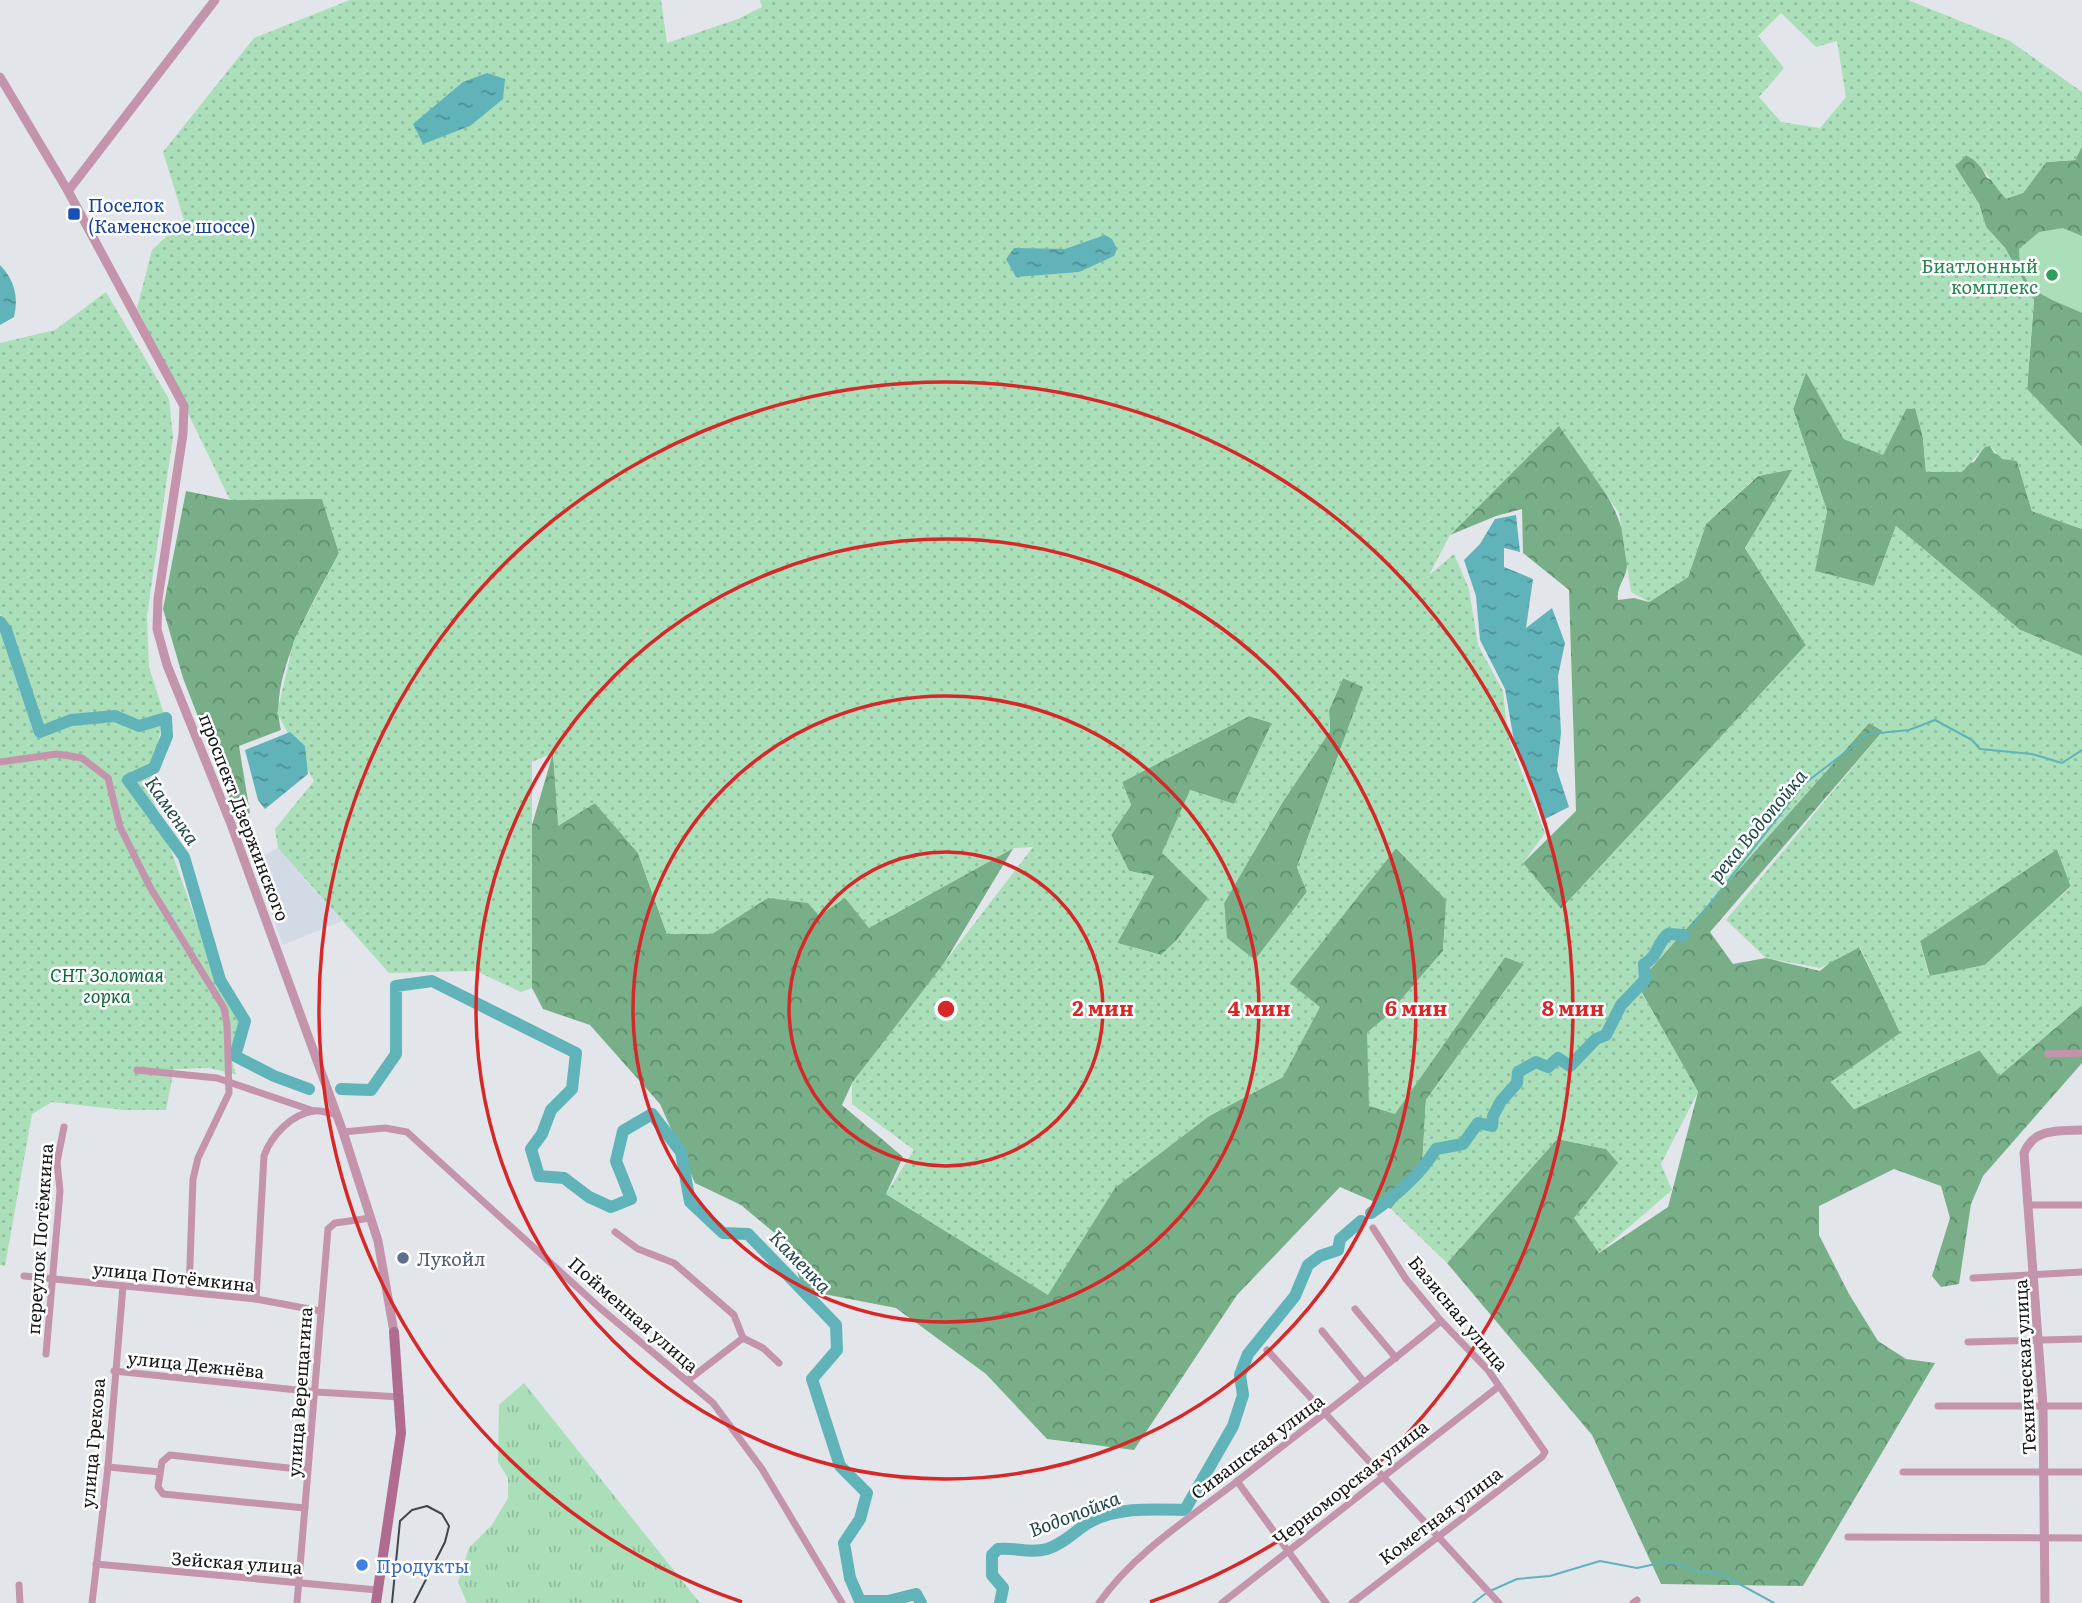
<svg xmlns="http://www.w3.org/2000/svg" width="2082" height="1603" font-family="Literata,serif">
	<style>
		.built { fill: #d2dae6 }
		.grass { fill: url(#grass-tufts) }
		.forest { fill: url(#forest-crowns) }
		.garden { fill: url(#garden-dots); fill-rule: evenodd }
		.pitch { fill: #aadfb9 }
		.water { fill: url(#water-ripples) }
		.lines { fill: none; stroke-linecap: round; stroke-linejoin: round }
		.stream { stroke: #60b3b9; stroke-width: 2 }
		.river { stroke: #60b3b9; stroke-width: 12 }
		.minor { stroke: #c394ab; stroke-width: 7 }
		.tertiary { stroke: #c394ab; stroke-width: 9 }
		.secondary { stroke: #af6c8e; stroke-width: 10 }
		.tram { stroke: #424447; stroke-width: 2 }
		.ring { fill: none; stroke: #d62828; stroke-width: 3.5 }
		.transit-dot { fill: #1a4fb4; stroke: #fff; stroke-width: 2.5 }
		.leisure-dot { fill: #2e9e5b; stroke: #fff; stroke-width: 2.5 }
		.service-dot { fill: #5c6f8a; stroke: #fff; stroke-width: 2.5 }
		.shop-dot { fill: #3f7fe0; stroke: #fff; stroke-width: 2.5 }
		.labels { text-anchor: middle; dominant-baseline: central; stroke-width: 5; stroke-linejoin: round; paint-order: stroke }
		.transit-label { font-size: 18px; fill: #164399; stroke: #fff; text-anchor: start }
		.leisure-label { font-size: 18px; fill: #27864d; stroke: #fff; text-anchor: end }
		.street-label { font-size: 18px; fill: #141517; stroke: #fff }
		.park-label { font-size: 18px; font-style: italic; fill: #0c6636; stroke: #fff }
		.service-label { font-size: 18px; fill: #4e5e75; stroke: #fff; text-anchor: start }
		.shop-label { font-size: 18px; fill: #366cbe; stroke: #fff; text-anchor: start }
		.water-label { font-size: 19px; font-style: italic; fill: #1f4749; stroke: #fff }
		.centre { fill: #d62828; stroke: #fff; stroke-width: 3.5 }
		.ring-label { font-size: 21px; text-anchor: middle; font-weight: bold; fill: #d62828; stroke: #fff; stroke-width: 5; stroke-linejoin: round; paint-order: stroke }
	</style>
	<defs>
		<pattern id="grass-tufts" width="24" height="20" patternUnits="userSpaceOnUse" patternTransform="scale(1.75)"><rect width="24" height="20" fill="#aadfb9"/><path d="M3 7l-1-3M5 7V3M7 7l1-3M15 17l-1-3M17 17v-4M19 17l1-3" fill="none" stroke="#91be9e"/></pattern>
		<pattern id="forest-crowns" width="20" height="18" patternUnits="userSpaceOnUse" patternTransform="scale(1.75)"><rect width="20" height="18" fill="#78af88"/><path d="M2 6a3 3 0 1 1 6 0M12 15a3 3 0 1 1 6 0" fill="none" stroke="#618d6e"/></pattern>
		<pattern id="garden-dots" width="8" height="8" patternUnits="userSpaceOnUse" patternTransform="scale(1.75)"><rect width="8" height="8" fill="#aadfb9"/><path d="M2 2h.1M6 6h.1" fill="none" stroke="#91be9e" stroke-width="1.8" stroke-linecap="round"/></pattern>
		<pattern id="water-ripples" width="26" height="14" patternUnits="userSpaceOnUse" patternTransform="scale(1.75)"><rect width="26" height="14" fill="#60b3b9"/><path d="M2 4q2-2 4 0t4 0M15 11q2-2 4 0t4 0" fill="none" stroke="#4e9095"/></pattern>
	</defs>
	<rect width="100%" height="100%" fill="#e2e6eb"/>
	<!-- built -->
	<path class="built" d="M 278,848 L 342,921 L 283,945 L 252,861 Z"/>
	<!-- grass -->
	<path class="grass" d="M 524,1383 L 700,1603 L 467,1603 L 458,1582 L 469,1548 L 492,1525 L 508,1498 L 508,1478 L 498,1462 L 499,1405 Z"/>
	<!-- forest -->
	<g class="forest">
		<path d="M 2082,146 L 2082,447 L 2027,389 L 2034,300 L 2005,248 L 1986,227 L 1979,204 L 1955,166 L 1966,155 L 1978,161 L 1987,178 L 2023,193 L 2046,162 L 2075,160 Z"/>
		<path d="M 1806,372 L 1844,439 L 1883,454 L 1906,409 L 1916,408 L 1923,438 L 1926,472 L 1974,462 L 1985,446 L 1990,446 L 1994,453 L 2017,461 L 2032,511 L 2082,529 L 2082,656 L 2020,630 L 1896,526 L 1874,586 L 1814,571 L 1827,511 L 1793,409 Z"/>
		<path d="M 1559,425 C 1588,468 1628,510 1627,565 C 1627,578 1616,586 1618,600 L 1634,598 L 1649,602 L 1688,577 L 1706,524 L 1758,476 L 1793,469 L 1745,548 L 1806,645 L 1561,909 L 1523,863 L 1576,811 L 1569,590 L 1523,553 L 1522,509 L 1496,516 L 1450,535 Z"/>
		<path d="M 186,491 L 230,500 L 322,498 L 339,553 C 315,599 267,677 281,730 L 239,746 L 250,813 L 237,817 L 183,678 L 163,609 Z"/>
		<path d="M 1343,678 L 1364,687 L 1297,867 L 1307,892 L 1255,960 L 1226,938 L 1224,903 L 1282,803 L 1330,731 L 1329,710 Z"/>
		<path d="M 1249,716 L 1272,723 L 1234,804 L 1190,790 L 1208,898 L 1177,940 L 1161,955 L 1117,943 L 1154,876 L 1129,871 L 1111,835 L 1131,805 L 1122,782 Z"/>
		<path d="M 1869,723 L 1883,731 L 1710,932 L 1733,964 L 1766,958 L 1820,971 L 1848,947 L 1859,947 L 1901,1033 L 1831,1082 L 1854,1109 L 1980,1050 L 2000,1075 L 2082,1005 L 2082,1063 L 1983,1176 L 1971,1204 L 1959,1284 L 1941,1287 L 1932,1276 L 1950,1218 L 1941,1186 L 1894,1169 L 1819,1206 L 1819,1235 L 1849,1294 L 1878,1341 L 1906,1359 L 1935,1363 L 1803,1586 L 1661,1584 L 1592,1435 L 1447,1263 L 1557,1139 L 1627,1153 L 1599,1253 L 1668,1207 L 1698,1092 L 1637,984 Z"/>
		<path d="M 553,753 L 559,825 L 595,803 L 638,853 L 667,934 L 768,880 L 851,889 L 891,916 L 1014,847 L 940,970 L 852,1083 L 842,1105 L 903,1157 L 886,1194 L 1047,1294 L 1114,1188 L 1209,1116 L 1283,1077 L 1289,983 L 1396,848 L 1447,900 L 1443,951 L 1387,1016 L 1367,1033 L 1395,1113 L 1505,957 L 1524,964 L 1426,1100 L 1422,1167 L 1391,1209 L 1340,1187 L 1237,1295 L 1134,1450 L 1047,1439 L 986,1374 L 896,1308 L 803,1290 L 789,1245 L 741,1205 L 695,1183 L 660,1104 L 590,1025 L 543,1009 L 532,988 L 532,825 Z"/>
		<path d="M 2057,849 L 2071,886 L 1985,965 L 1930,977 L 1920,941 Z"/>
	</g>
	<!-- garden -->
	<g class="garden">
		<path d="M 350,0 L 661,0 L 667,43 L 738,19 L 762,7 L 760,0 L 1908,0 L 2010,41 L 2082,92 L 2082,146 L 2075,160 L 2046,162 L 2023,193 L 2006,199 C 1993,185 1982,163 1966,155 L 1955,166 L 1979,204 L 1986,227 L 2005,248 L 2034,300 L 2027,389 L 2082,447 L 2082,529 L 2032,511 L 2017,461 L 2002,459 L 1990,446 L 1985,447 L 1962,472 L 1926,472 L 1923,438 L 1915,408 L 1906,409 L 1883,455 L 1844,439 L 1806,372 L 1793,409 L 1827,511 L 1815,571 L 1874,586 L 1896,526 L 2020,630 L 2082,656 L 2082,1005 L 1999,1076 L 1979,1050 L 1854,1109 L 1831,1082 L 1900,1033 L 1860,947 L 1820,968 L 1766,958 L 1726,920 L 1883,731 L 1869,723 L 1637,984 L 1698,1092 L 1661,1164 L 1672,1190 L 1599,1253 L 1574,1218 L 1618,1163 L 1606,1149 L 1557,1139 L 1447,1263 L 1391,1209 L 1422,1167 L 1426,1100 L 1524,964 L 1505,957 L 1395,1114 L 1369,1106 L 1367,1033 L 1387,1016 L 1443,951 L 1446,900 L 1396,848 L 1290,983 L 1320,1007 L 1283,1077 L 1209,1116 L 1115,1188 L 1048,1295 L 886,1194 L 914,1150 L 852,1104 L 852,1083 L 1033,847 L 1014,848 L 869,928 L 845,898 L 819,916 L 808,903 L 768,898 L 712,934 L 667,934 L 638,853 L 595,803 L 558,826 L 553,753 L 532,762 L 532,988 L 521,992 L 476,971 L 389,973 L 278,848 L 275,829 L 314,781 L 277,713 L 294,640 L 339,553 L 322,499 L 230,500 L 137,308 L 152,250 L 184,220 L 163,152 L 254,38 ZM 1781,13 L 1816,47 L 1837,41 L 1846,97 L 1820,128 L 1781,122 L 1759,97 L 1784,68 L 1758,36 ZM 1559,426 L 1619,513 L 1631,592 L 1649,602 L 1688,577 L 1706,524 L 1757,476 L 1793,469 L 1745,548 L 1806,645 L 1561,909 L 1523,863 L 1545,833 L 1508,736 L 1503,691 L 1478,645 L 1469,589 L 1454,554 L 1429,575 L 1450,535 ZM 1343,678 L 1363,687 L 1297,867 L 1307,892 L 1255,960 L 1227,938 L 1224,903 L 1282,803 L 1330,731 L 1329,710 ZM 1249,716 L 1272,723 L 1234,804 L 1190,790 L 1162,853 L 1208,898 L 1177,940 L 1161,955 L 1117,943 L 1154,876 L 1129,871 L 1111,835 L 1131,805 L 1122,782 ZM 2057,849 L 2071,887 L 1985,965 L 1929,976 L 1920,941 Z"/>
		<path d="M 106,292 L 169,399 L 173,437 L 147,616 L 149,667 L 164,714 L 139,721 L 115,713 L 70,716 L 42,726 L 10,628 L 0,614 L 0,343 L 55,330 Z"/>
		<path d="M 0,629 L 37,735 C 61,726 88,716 114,719 C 139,722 129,732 162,723 L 151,776 L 154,802 L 201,935 L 247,1022 L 232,1061 L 236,1074 L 208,1068 L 174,1069 L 166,1110 L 124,1110 L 52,1102 L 32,1114 L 5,1266 L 0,1265 Z"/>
	</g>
	<!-- pitch -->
	<path class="pitch" d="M 2063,228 L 2082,236 L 2082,313 C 2047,297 2019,293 2019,249 L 2039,232 Z"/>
	<!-- water -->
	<g class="water">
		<path d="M 487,73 L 505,79 L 503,99 L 470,126 L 423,144 L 413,124 L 463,82 Z"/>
		<path d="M 1105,235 L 1112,239 L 1117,249 L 1114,256 L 1079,272 L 1016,277 L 1006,259 L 1014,248 L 1065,249 Z"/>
		<path d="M 0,265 C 14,279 19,297 14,317 L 0,325 Z"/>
		<path d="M 1516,515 L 1520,552 L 1504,548 L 1504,567 L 1533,579 L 1526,628 L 1552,608 L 1565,643 L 1558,676 L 1561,733 L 1557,770 L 1569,807 L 1545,819 L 1514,741 L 1505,689 L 1480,640 L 1476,596 L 1464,560 L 1480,544 L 1495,519 Z"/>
		<path d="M 290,732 L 305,746 L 308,774 L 265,809 L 258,800 L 245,750 Z"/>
	</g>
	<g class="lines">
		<!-- stream -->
		<g class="stream">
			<path d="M 1691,928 L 1804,784 L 1869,734 L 1909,730 L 1935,720 L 1972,740 L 1980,749 L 2032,754 L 2062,763 L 2082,750"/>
			<path d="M 1490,1591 L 1517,1579 L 1550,1576 L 1600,1561 L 1637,1568 L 1665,1562 L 1680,1564 L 1694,1571 L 1721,1574 L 1774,1603"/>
			<path d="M 1473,1603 L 1485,1594"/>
		</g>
		<!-- river -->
		<g class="river">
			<path d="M 0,622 L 6,630 L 40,732 L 71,720 L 115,716 L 139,726 L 166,718 L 167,736 L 154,768 L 128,780 L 184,857 L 220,980 L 245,1021 L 235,1056 L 274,1076 L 309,1089"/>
			<path d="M 341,1089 L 371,1090 L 396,1054 L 396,986 L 432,981 L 576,1053 L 572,1089 L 551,1110 L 542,1134 L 531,1149 L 539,1176 L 564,1178 L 589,1197 L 611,1207 L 631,1199 L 616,1161 L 623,1131 L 652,1114 L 681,1152 L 690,1202 L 723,1233 L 748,1234 L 836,1325 L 837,1350 L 812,1379 L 840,1466 L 867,1493 L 860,1519 L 844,1543 L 850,1578 L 860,1601 L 888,1601 L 916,1594 L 921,1603"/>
			<path d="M 1371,1213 C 1397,1195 1420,1175 1436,1149 L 1463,1144 L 1478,1123 L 1492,1126 L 1493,1116 L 1501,1101 L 1517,1083 L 1518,1072 L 1536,1062 L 1548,1067 L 1558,1058 L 1570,1066 L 1596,1039 L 1606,1035 L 1621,1005 L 1645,980 L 1644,964 C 1658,957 1657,943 1668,934 L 1684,935"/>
			<path d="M 1186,1508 L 1233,1426 L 1243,1395 L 1240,1375 L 1248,1354 L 1295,1296 L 1308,1265 L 1320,1256 L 1338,1250 L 1340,1239 L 1361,1221"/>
			<path d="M 1000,1603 L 1003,1588 L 992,1575 L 992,1555 L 998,1549 C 1015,1547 1030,1554 1047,1549 C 1063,1544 1074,1532 1088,1523 C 1116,1507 1152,1509 1183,1510"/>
		</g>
		<!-- minor -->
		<g class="minor">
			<path d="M 0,762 L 57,754 L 82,758 L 108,778 L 120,827 L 150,887 L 224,1008 L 227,1024 L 229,1093 L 198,1158 L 193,1179 L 189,1292"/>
			<path d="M 2048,1054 L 2082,1053"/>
			<path d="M 137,1070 L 217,1078 L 314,1111"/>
			<path d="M 343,1132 L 385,1128 L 407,1132 L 600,1308 L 713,1403 L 762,1469 L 842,1603"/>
			<path d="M 2030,1205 L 2082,1205"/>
			<path d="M 615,1232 L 638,1249 L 674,1263 L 734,1315 L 743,1338 L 763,1348 L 779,1363"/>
			<path d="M 24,1276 L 256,1299 L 320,1311"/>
			<path d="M 1973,1278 L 2082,1272"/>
			<path d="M 256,1299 L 264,1156 C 271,1136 291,1114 314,1111 C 320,1110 330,1113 337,1115"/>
			<path d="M 1355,1309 L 1396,1358"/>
			<path d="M 1322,1331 L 1364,1382"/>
			<path d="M 1968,1342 L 2082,1339"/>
			<path d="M 1267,1350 L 1499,1603"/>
			<path d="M 46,1354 L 60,1191 L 57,1162 L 64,1127"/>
			<path d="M 114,1371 L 316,1392 L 400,1397"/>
			<path d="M 687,1381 L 743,1338"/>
			<path d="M 1938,1406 L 2082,1406"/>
			<path d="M 108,1467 L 160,1472"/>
			<path d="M 1903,1472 L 2082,1472"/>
			<path d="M 1237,1481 L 1326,1603"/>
			<path d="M 305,1508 L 163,1494 L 158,1487 L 162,1462 L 170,1455 L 307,1470"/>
			<path d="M 1848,1537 L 2082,1538"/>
			<path d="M 96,1564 L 377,1590"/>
			<path d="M 19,1585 L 20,1603"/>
			<path d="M 92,1603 L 108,1467 L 123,1286"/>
			<path d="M 297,1603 L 328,1229 L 335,1223 L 371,1218"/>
			<path d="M 1099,1603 C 1133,1554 1188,1519 1235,1483 C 1304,1429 1373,1377 1441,1321"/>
			<path d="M 1222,1603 L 1498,1387"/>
			<path d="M 1352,1603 L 1542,1457 L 1545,1452 L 1488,1370 L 1441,1321 L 1406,1279 L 1373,1228"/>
			<path d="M 1633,1603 L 1637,1600"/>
		</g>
		<!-- tertiary -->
		<g class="tertiary">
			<path d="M 0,77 L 68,191 L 184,406 L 183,434 L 158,599 L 157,629 L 167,665 L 231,824 L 343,1132 L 378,1241 L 394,1332"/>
			<path d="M 68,191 L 215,0"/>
			<path d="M 2045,1603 L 2043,1406 L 2024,1153 C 2034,1128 2058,1131 2082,1130"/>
		</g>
		<!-- secondary -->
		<path class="secondary" d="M 376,1603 L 401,1433 L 394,1332"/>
		<!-- tram -->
		<path class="tram" d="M 392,1603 L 400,1521 L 412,1510 L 427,1506 L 442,1514 L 449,1526 L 445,1542 L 414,1603"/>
	</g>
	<!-- distance rings -->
	<g class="ring">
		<circle cx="946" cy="1009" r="157"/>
		<circle cx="946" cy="1009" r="313"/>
		<circle cx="946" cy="1009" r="470"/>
		<path d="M742 1602A627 627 0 1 1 1150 1602"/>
	</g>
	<!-- markers -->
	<rect class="transit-dot" x="67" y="207" width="14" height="14" rx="3.5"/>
	<circle class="leisure-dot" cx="2052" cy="275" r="7"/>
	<circle class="service-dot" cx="403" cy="1258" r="7"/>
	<circle class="shop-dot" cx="362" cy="1565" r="7"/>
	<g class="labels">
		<!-- transit labels -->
		<g class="transit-label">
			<text x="88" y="204">Поселок<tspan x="88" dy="21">(Каменское шоссе)</tspan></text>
		</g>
		<!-- leisure labels -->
		<g class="leisure-label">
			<text x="2038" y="265">Биатлонный<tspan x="2038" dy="21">комплекс</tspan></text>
		</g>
		<!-- street labels -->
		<g class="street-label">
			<text transform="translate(245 817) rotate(69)">проспект Дзержинского</text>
			<text transform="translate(39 1239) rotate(-86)">переулок Потёмкина</text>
			<text transform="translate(174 1276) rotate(6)">улица Потёмкина</text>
			<text transform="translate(1459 1313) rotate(50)">Базисная улица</text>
			<text transform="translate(634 1314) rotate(41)">Пойменная улица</text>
			<text transform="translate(196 1364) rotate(6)">улица Дежнёва</text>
			<text transform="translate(2024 1367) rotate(-93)">Техническая улица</text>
			<text transform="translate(299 1392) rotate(-86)">улица Верещагина</text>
			<text transform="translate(92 1443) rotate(-85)">улица Грекова</text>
			<text transform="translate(1257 1446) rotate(-37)">Сивашская улица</text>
			<text transform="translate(1350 1482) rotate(-38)">Черноморская улица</text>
			<text transform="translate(1440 1515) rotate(-37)">Кометная улица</text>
			<text transform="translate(237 1562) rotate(4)">Зейская улица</text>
		</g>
		<!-- park labels -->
		<g class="park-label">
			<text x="107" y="974">СНТ Золотая<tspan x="107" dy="21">горка</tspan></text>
		</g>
		<!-- service labels -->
		<g class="service-label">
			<text x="417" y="1258">Лукойл</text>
		</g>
		<!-- shop labels -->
		<g class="shop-label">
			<text x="376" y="1565">Продукты</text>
		</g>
		<!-- water labels -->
		<g class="water-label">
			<text transform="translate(173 810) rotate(55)">Каменка</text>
			<text transform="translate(1757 825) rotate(-50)">река Водопойка</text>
			<text transform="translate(801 1261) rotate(46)">Каменка</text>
			<text transform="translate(1074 1513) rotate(-21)">Водопойка</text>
		</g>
	</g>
	<circle cx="946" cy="1009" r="10" class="centre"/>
	<g class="ring-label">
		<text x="1103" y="1016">2 мин</text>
		<text x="1259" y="1016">4 мин</text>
		<text x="1416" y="1016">6 мин</text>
		<text x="1573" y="1016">8 мин</text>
	</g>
</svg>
